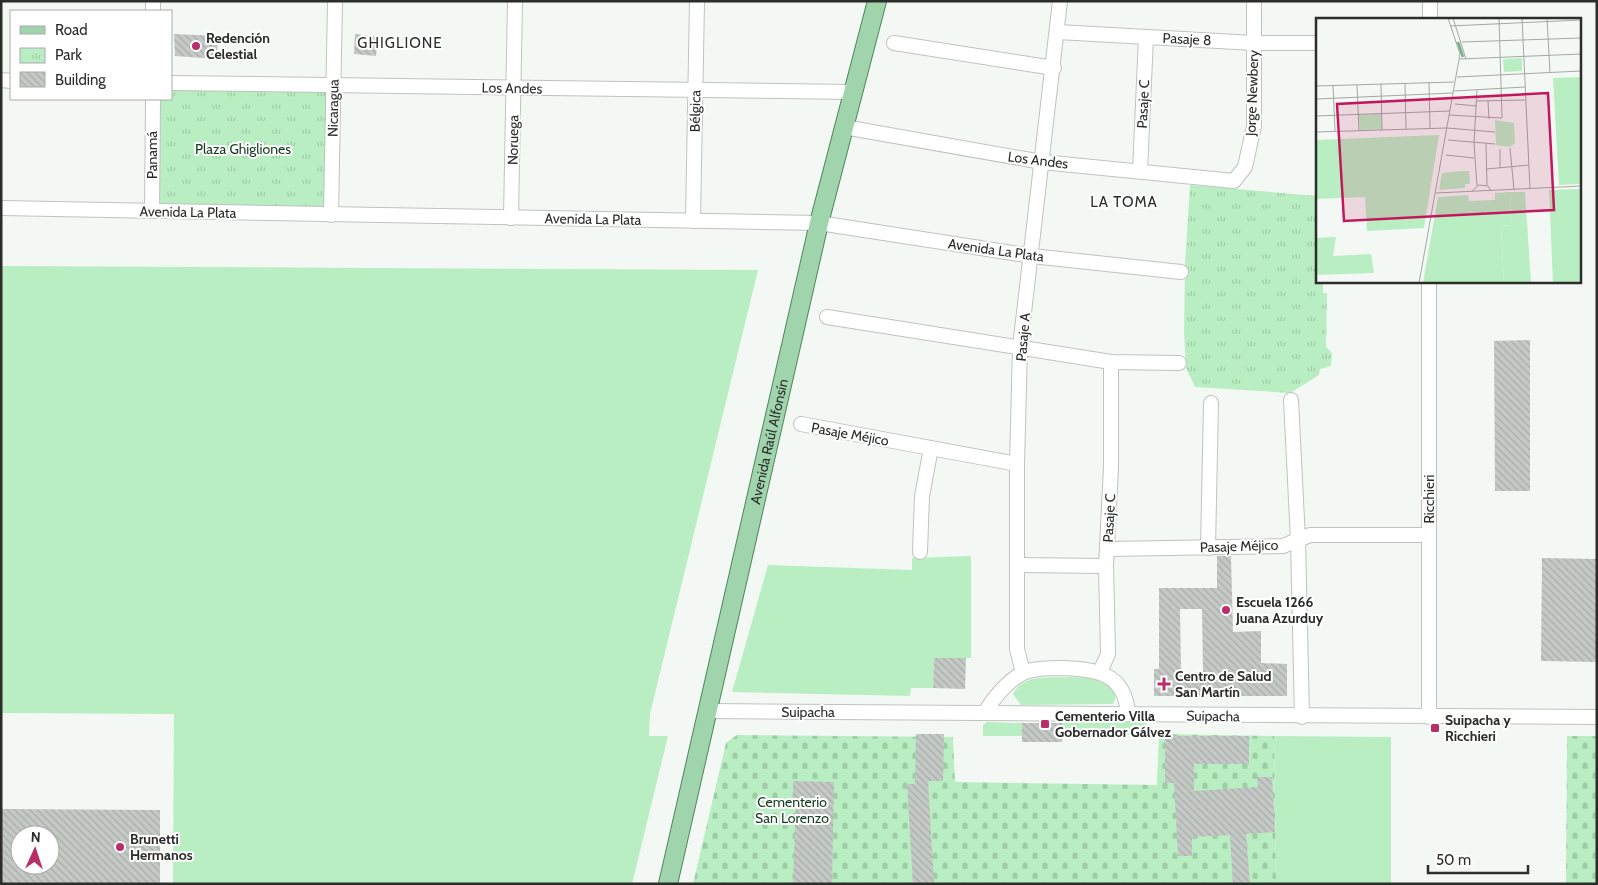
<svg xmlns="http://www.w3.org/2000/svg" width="1598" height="885" font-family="Cabin,sans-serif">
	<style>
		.grass { fill: #b8eec1 }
		.cemetery { fill: url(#cemetery-stones) }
		.park { fill: url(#park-tufts) }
		.building { fill: url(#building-back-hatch); fill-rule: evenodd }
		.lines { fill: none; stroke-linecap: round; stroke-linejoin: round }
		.minor-casing { stroke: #bfc3c0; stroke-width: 16 }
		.major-casing { stroke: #4e875b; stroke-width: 20 }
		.minor { stroke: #fff; stroke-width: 14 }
		.major { stroke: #a0d4ac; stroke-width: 18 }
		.poi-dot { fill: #b92e69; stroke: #fff; stroke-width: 2 }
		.labels { text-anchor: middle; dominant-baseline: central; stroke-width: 4; stroke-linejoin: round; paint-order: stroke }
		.poi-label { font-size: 14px; font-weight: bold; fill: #2b2d2b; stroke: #fff; text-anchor: start }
		.street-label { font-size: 14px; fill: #2b2d2b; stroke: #fff }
		.park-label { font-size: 14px; fill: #143d1f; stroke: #fff }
		.neighbourhood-label { font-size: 15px; letter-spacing: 1px; fill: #2b2d2b; stroke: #fff }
		.inset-river { fill: none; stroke: #78af82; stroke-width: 2.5 }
		.inset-road { fill: none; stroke: #a4a7a4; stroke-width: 1 }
		.view { fill: #c2185b; fill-opacity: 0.15; stroke: #c2185b; stroke-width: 2.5 }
		.inset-edge { fill: none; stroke: #2b2d2b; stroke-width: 2.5 }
	</style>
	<defs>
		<pattern id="cemetery-stones" width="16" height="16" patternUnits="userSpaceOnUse" patternTransform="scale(1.25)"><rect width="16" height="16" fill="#b8eec1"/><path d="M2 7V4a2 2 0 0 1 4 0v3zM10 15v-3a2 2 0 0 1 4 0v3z" fill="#9ecca6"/></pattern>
		<pattern id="park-tufts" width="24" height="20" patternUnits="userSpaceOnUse" patternTransform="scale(1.25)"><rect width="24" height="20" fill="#b8eec1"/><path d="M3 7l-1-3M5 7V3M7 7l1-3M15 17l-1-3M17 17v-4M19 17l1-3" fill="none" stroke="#9ecca6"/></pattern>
		<pattern id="building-back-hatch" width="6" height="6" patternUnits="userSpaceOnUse" patternTransform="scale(1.25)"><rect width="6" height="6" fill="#c5c9c5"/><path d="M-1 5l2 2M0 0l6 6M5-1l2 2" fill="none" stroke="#a9ada9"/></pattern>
	</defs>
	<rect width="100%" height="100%" fill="#f4f8f5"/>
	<!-- grass -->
	<g class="grass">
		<path d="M 1,266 L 758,270 L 650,714 L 649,736 L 668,736 L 632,884 L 173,884 L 174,714 L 1,713 Z"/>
		<path d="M 971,556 L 971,658 L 934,658 L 933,688 L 911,688 L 910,696 L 732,692 L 768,565 L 912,570 L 912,558 Z"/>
		<path d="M 1071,677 C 1086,678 1126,679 1113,704 L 1021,705 L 1013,694 C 1023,673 1052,678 1071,677 Z"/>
		<path d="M 1092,719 L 1141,720 L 1152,728 L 1151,731 L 1142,735 L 1062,734 L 1062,723 Z"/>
		<path d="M 987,722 L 1022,723 L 1022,736 L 983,736 L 983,725 Z"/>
		<path d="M 1274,736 L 1391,737 L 1391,884 L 1276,884 Z"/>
	</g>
	<!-- cemetery -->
	<g class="cemetery">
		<path d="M 1159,734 L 1274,736 L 1276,884 L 693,884 L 726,743 L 737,735 L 953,737 L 955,782 L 1157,785 Z"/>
		<path d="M 1567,736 L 1597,736 L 1597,884 L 1566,884 Z"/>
	</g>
	<!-- park -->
	<g class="park">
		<path d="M 171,88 L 328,91 L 327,205 L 322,209 L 162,207 L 157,203 L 158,99 L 171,99 Z"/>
		<path d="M 1190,185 L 1317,196 L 1317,281 L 1323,281 L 1323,293 L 1327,293 L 1326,347 L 1332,353 L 1331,366 L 1320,369 L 1319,375 L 1290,393 L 1195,387 L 1186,368 L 1184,333 L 1185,264 Z"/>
	</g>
	<!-- building -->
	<g class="building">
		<path d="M 174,34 L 218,36 L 217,59 L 175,56 Z"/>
		<path d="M 355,34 L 378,37 L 376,56 L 354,54 Z"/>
		<path d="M 1530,340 L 1530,491 L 1495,491 L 1494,341 Z"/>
		<path d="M 1217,556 L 1231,556 L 1233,632 L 1261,631 L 1261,663 L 1287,664 L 1287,696 L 1154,696 L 1154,669 L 1159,669 L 1159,588 L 1217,588 ZM 1180,609 L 1202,609 L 1203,672 L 1181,672 Z"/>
		<path d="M 1542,558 L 1597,559 L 1597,662 L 1541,661 Z"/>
		<path d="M 934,658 L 966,658 L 965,689 L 933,688 Z"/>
		<rect x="1022" y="723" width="40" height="19"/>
		<path d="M 916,734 L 944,734 L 943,781 L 928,781 L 934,884 L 913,884 L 907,784 L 915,784 Z"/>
		<path d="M 1165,736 L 1249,736 L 1249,764 L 1194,764 L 1194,791 L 1258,787 L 1257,777 L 1272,777 L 1275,832 L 1246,834 L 1250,884 L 1233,884 L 1230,835 L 1192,837 L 1192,856 L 1178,856 L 1174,783 L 1165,783 Z"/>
		<path d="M 793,781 L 834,782 L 832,884 L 793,884 L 796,799 L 793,799 Z"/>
		<path d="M 1,809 L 160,810 L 160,884 L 1,884 ZM 20,835 L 50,835 L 50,865 L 20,865 Z"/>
	</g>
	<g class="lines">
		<defs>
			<g id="minor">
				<path d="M 1430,1 L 1430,19"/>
				<path d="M 153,11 L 153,1"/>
				<path d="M 1058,32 L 1254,43 L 1317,43"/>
				<path d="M 894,43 L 1054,68"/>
				<path d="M 1,80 L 11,81"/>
				<path d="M 171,83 L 853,92"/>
				<path d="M 844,127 L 1042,162 L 1234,181 L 1245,167 L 1254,126 L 1254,1"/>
				<path d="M 1140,171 L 1146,37"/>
				<path d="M 1,208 L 819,223 L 1032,256 L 1181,272"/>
				<path d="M 152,211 L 153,99"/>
				<path d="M 331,215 L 335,1"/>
				<path d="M 511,218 L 515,1"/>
				<path d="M 693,221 L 697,1"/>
				<path d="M 827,317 L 1111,362 L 1179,363"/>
				<path d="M 1291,400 L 1298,540 L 1302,717"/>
				<path d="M 801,424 L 1017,464"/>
				<path d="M 1208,548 L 1211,403"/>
				<path d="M 1108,549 L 1283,546 L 1310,535 L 1429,535"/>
				<path d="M 920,552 L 922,496 L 931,448"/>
				<path d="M 1017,565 L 1106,566"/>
				<path d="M 1100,672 L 1108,654 L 1106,566 L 1111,467 L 1111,362"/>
				<path d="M 1023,673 L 1017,649 L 1017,464 L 1020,347 L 1060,1"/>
				<path d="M 709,711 C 1005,712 1301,717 1597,717"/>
				<path d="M 985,712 C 994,698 1007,681 1023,673 C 1034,668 1049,668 1061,668 C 1097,669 1125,673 1128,714"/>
				<path d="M 1429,717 L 1429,281"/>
			</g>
			<g id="major">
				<path id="s1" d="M 668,884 L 819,223 L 877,1"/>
			</g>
		</defs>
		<!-- minor casing -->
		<use href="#minor" class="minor-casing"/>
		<!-- major casing -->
		<use href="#major" class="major-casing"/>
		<!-- minor -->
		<use href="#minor" class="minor"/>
		<!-- major -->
		<use href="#major" class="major"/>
	</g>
	<!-- markers -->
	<g class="poi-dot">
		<circle cx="196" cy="46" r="5"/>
		<circle cx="1226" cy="610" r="5"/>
		<path d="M1161.5 676.5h5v5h5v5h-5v5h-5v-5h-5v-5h5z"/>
		<rect x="1040" y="719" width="10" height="10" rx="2.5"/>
		<rect x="1430" y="723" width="10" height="10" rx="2.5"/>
		<circle cx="120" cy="847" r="5"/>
	</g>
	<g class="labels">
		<!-- poi labels -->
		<g class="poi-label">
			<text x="206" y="38">Redención<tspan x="206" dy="16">Celestial</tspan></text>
			<text x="1236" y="602">Escuela 1266<tspan x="1236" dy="16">Juana Azurduy</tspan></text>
			<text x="1175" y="676">Centro de Salud<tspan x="1175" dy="16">San Martín</tspan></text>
			<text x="1055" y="716">Cementerio Villa<tspan x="1055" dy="16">Gobernador Gálvez</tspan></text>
			<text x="1445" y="720">Suipacha y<tspan x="1445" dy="16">Ricchieri</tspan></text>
			<text x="130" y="839">Brunetti<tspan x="130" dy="16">Hermanos</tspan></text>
		</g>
		<!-- street labels -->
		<g class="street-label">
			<text transform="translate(1187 39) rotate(3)">Pasaje 8</text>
			<text transform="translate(512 88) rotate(1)">Los Andes</text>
			<text transform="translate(1252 93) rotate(-88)">Jorge Newbery</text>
			<text transform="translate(1143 104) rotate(-87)">Pasaje C</text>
			<text transform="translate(333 108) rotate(-89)">Nicaragua</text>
			<text transform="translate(695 111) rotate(-89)">Bélgica</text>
			<text transform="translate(513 140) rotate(-89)">Noruega</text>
			<text transform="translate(152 155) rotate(-90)">Panamá</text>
			<text transform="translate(1038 160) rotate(7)">Los Andes</text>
			<text transform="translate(188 212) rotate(1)">Avenida La Plata</text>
			<text transform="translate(593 219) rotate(1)">Avenida La Plata</text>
			<text transform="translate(996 250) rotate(8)">Avenida La Plata</text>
			<text transform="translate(1023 337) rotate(-85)">Pasaje A</text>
			<text transform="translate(850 434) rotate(10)">Pasaje Méjico</text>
			<text stroke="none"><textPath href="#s1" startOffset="454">Avenida Raúl Alfonsín</textPath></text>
			<text transform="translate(1429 499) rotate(-90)">Ricchieri</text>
			<text transform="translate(1109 518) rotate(-87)">Pasaje C</text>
			<text transform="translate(1239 546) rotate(-2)">Pasaje Méjico</text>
			<text x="808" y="712">Suipacha</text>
			<text transform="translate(1213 716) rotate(1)">Suipacha</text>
		</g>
		<!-- park labels -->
		<g class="park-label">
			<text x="243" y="149">Plaza Ghigliones</text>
			<text x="792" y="802">Cementerio<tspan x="792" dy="16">San Lorenzo</tspan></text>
		</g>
		<!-- neighbourhood labels -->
		<g class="neighbourhood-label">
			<text x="400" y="43">GHIGLIONE</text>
			<text x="1124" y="202">LA TOMA</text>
		</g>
	</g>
	<!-- overview -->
	<g transform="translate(1316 18)">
		<rect width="265" height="265" fill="#f4f8f5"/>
		<path d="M 206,40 L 206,53 L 188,54 L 187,41 ZM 123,117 L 108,210 L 51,213 L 49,179 L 0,181 L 0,122 ZM 145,153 L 153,153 L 154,166 L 149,166 L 149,170 L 123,172 L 126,155 ZM 194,174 L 209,174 L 215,265 L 188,265 L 185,208 L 196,207 ZM 20,219 L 17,238 L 55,236 L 58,255 L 0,257 L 0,220 Z" fill="#b8eec1"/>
		<path d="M 264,171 L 265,265 L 237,265 L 233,172 ZM 194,174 L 196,207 L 185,208 L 188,265 L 107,265 L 122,179 L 152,177 L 153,183 L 179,182 L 179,175 Z" fill="#b8eec1"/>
		<path d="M 265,59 L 265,166 L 243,167 L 237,60 ZM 65,96 L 66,111 L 44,112 L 43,97 ZM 179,102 L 198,105 L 199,125 L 194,129 L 180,127 Z" fill="#b8eec1"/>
		<path class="inset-river" d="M 142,24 L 147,39"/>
		<path class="inset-road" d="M 137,0 L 150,41M 206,0 L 214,171M 231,0 L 234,55M 134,8 L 265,2M 146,24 L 265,20M 144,41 L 265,36M 141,59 L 265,53M 113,64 L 114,110M 89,65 L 90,111M 65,66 L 66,112M 17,67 L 19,113M 41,67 L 43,113M 0,68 L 138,64M 138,73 L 209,69M 0,81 L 137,75M 161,83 L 209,82M 172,83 L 173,101M 139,86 L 161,88M 133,97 L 186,100 L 183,0M 0,98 L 134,93M 0,114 L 131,110 L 179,114M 132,122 L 179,126M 170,126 L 171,167M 194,130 L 198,172M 184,131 L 184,150M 130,137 L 158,140M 171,151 L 213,147M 161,168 L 158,125 L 161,72M 156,173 L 163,167 L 172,168 L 175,173M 120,175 L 265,168M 103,265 L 144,36 L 132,0"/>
		<path class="view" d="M 232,75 L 238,192 L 28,203 L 21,86 Z"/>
		<rect width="265" height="265" class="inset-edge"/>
	</g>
	<!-- border -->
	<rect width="1598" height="885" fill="none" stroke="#2b2d2b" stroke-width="5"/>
	<!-- legend -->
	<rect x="10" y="10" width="162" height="90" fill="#ffffff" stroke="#aaabaa"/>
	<rect x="20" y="26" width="25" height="8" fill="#a0d4ac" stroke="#aaabaa"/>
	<text x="55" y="35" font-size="15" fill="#2b2d2b">Road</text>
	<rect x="20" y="48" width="25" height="15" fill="url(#park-tufts)" stroke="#aaabaa"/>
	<text x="55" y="60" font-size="15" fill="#2b2d2b">Park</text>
	<rect x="20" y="72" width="25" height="15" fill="url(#building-back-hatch)" stroke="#aaabaa"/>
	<text x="55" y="85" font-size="15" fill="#2b2d2b">Building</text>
	<!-- north arrow -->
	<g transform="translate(35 850) rotate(3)"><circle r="24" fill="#ffffff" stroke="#aaabaa"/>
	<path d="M0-4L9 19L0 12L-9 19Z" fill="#b92e69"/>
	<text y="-8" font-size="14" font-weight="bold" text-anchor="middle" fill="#2b2d2b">N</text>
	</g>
	<!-- scale -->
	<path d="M1428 865v8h100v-8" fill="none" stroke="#2b2d2b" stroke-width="2.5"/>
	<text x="1436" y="865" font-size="15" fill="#2b2d2b" stroke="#ffffff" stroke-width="4" paint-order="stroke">50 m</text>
</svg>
